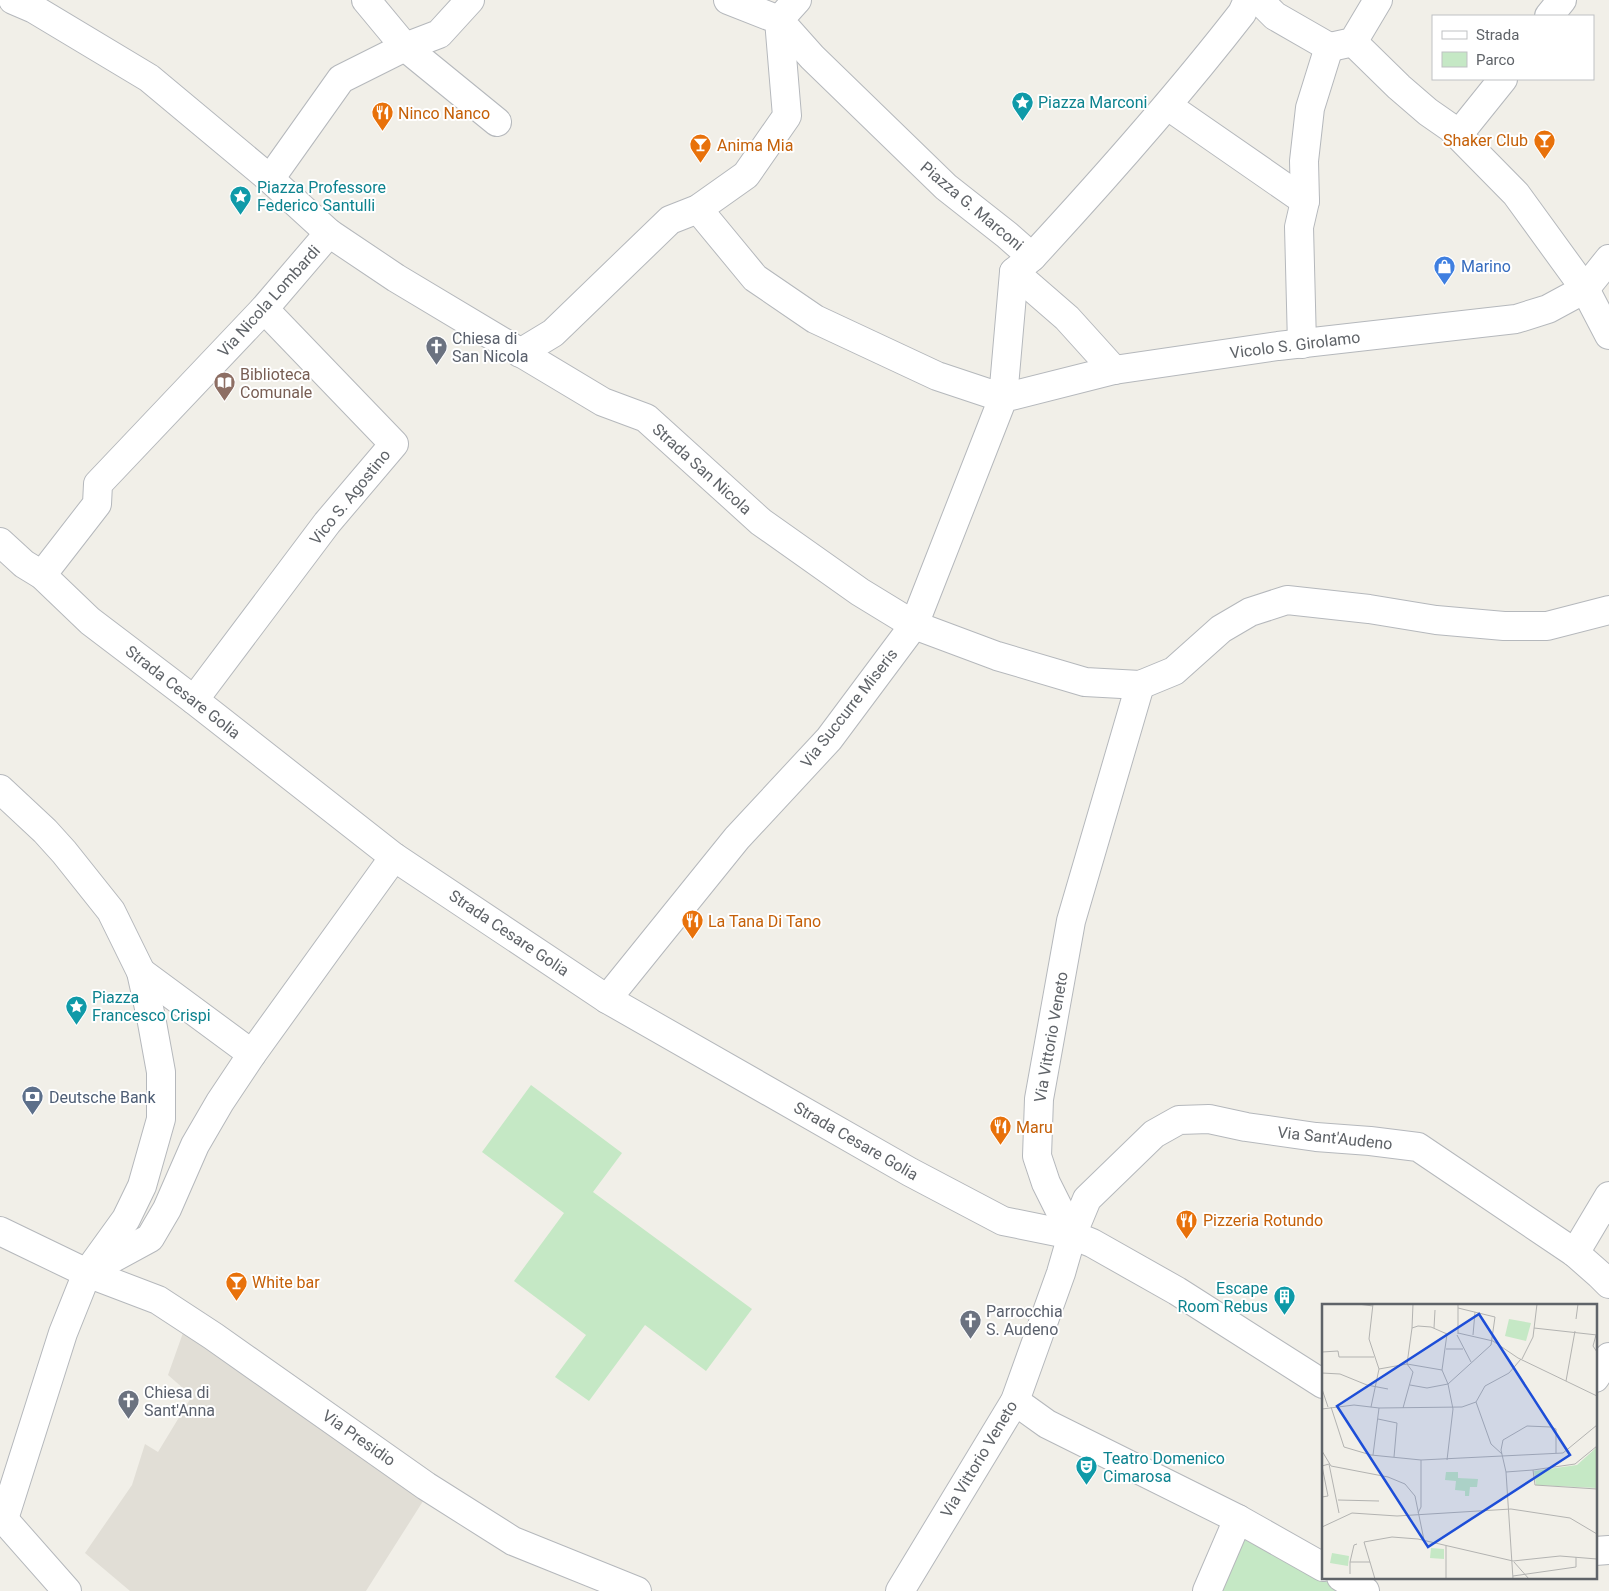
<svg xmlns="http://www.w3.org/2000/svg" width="1609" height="1591" font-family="Roboto,sans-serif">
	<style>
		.education { fill: #e1ded6 }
		.green { fill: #c5e8c5 }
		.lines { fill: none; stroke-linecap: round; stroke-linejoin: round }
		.minor-casing { stroke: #b5b8bc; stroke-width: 30 }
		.minor { stroke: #fff; stroke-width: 28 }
		.labels { text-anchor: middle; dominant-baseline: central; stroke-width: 4; stroke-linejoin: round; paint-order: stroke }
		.culture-label { font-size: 16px; fill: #0d838f; stroke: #fff; text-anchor: start }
		.food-label { font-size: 16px; fill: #c56008; stroke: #fff; text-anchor: start }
		.street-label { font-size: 16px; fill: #5f6368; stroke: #fff }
		.shop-label { font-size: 16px; fill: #366cbe; stroke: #fff; text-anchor: start }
		.worship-label { font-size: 16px; fill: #5b616d; stroke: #fff; text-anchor: start }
		.education-label { font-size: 16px; fill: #785e54; stroke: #fff; text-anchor: start }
		.service-label { font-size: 16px; fill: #4e5e75; stroke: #fff; text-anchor: start }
		.inset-road { fill: none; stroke: #b3b3b1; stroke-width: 1 }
		.view { fill: #1d4ed8; fill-opacity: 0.15; stroke: #1d4ed8; stroke-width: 2.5 }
		.inset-edge { fill: none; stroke: #5f6368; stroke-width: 2.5 }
	</style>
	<rect width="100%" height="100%" fill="#f1efe8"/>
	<!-- education -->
	<path class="education" d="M 184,1330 L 425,1498 L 366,1591 L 130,1591 L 85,1553 L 132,1485 L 145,1444 L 158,1452 L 192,1396 L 168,1375 Z"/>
	<!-- green -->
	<g class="green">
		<path d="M 531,1085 L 622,1153 L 593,1192 L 752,1309 L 706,1371 L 645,1325 L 589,1401 L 555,1377 L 586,1335 L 514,1281 L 564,1213 L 482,1152 Z"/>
		<path d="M 1238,1535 L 1345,1591 L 1213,1591 Z"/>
	</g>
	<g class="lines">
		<defs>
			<g id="minor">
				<path d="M 13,0 L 34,9 L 149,78 L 270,179 L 329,233 L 396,278 L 603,402 L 646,418 L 761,522 L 860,592 L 914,625 L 997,656 L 1085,682 L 1140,685 L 1174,671 L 1221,629 L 1250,612 L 1287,600 L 1369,609 L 1436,620 L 1504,626 L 1547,626 L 1609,610"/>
				<path d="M 366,0 L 405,47 L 497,122"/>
				<path d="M 797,0 L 779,20 L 812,57 L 946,187 L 1007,235 L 1032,257 C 1105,178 1176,98 1242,13 L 1248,0"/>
				<path d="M 1259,0 L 1275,16 L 1329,47"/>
				<path d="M 1549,16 L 1562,0"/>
				<path d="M 1353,42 L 1399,87 L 1428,112 L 1451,128 L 1516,194 L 1585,289 L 1609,335"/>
				<path d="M 1335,46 L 1353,42 L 1378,0"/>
				<path d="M 1168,106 L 1305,201"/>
				<path d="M 1458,135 L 1503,79"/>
				<path d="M 270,179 L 341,79 L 405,47 L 439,34 L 470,0"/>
				<path d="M 698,209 L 755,278 L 815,319 L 937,376 L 1003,398 L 1014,272 L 1032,257"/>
				<path d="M 1014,272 L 1067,318 L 1114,370"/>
				<path d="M 1302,344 L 1299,227 L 1305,201 L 1304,161 L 1310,108 L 1329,47"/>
				<path d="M 520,353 L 553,333 L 670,220 L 698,209 L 746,175 L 787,116 L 779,20 L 728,0"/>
				<path d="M 0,542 L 24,564 L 42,575 L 90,621 L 194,700 L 394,857 L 607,999 L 910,1172 L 1003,1221 L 1072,1235 L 1092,1243 L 1177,1291 L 1323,1384"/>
				<path d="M 42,575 L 97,504 L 98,484 L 264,309 L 329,233"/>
				<path d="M 194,700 L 327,523 L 394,444 L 264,309"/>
				<path d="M 0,789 L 45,831 L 64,852 L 111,911 L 141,972 L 151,1017 L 161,1072 L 161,1119 L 142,1186 L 126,1219 L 87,1273 L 63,1333 L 4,1519"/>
				<path d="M 141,972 L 252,1054"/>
				<path d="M 607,999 L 737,838 L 829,739 L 914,625 L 1003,398 L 1114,370 L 1278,346 L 1516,319 L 1548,309 L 1585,289 L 1609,259"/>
				<path d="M 0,1231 L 87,1273 L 158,1300 L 213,1336 L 426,1486 L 513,1541 L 637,1591"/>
				<path d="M 1072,1235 L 1046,1183 L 1037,1156 L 1039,1099 L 1071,921 L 1140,685"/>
				<path d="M 1575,1253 L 1609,1196"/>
				<path d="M 93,1269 L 150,1238 L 167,1209 L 195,1145 L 220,1102 L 252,1054 L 394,857"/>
				<path d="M 1595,1378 L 1609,1357"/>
				<path d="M 1015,1401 L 1047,1424 L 1238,1519"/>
				<path d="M 0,1515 L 67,1591"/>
				<path d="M 1595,1551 L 1609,1550"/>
				<path d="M 1341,1577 L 1365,1591"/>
				<path d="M 900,1591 L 1015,1401 L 1061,1273 L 1072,1235 L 1087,1199 L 1154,1134 L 1179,1120 L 1209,1119 L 1246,1127 L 1316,1137 L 1370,1141 L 1418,1147 L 1575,1253 L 1600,1275 L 1609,1284"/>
				<path d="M 1207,1591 L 1238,1519 L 1323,1567"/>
			</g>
		</defs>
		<!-- minor casing -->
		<use href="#minor" class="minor-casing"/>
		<!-- minor -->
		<use href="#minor" class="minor"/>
	</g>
	<!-- icons -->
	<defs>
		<symbol id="sight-pin" viewBox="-11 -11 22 30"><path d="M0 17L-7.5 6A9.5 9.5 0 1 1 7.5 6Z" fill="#0f9aa8" stroke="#fff"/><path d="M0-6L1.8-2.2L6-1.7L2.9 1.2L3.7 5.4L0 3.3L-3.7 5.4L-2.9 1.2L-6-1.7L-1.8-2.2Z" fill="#fff"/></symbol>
		<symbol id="restaurant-pin" viewBox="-11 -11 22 30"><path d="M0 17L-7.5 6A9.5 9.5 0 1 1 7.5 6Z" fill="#e8710a" stroke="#fff"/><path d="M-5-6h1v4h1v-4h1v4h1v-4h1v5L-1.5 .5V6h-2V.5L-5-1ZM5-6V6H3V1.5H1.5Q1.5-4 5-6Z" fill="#fff"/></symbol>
		<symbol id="bar-pin" viewBox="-11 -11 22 30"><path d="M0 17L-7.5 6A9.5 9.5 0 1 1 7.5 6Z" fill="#e8710a" stroke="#fff"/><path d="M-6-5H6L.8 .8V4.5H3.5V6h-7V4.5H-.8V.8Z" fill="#fff"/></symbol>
		<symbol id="shop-pin" viewBox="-11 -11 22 30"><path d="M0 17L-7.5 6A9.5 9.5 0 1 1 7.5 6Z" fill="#3f7fe0" stroke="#fff"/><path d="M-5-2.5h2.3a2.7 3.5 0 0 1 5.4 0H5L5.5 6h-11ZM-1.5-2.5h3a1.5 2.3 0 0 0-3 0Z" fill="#fff"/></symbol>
		<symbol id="church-pin" viewBox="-11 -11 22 30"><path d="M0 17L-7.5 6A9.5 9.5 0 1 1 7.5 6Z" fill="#6b7280" stroke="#fff"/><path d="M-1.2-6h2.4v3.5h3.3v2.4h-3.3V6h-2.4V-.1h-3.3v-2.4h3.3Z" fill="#fff"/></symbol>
		<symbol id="library-pin" viewBox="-11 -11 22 30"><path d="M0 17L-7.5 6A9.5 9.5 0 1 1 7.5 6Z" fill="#8d6e63" stroke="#fff"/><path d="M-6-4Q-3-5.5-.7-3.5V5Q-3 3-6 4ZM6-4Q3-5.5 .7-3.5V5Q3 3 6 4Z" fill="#fff"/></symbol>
		<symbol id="bank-pin" viewBox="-11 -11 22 30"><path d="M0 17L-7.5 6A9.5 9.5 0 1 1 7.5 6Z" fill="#5c6f8a" stroke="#fff"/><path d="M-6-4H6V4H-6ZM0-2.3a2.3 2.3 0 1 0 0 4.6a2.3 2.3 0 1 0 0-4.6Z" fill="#fff"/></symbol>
		<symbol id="building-pin" viewBox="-11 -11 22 30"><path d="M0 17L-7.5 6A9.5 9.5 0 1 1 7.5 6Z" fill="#0f9aa8" stroke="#fff"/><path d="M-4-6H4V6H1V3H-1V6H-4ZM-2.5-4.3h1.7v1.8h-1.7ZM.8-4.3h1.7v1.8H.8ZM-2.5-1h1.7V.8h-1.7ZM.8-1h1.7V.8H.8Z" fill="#fff"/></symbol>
		<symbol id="theatre-pin" viewBox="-11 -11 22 30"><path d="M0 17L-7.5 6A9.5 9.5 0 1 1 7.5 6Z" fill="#0f9aa8" stroke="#fff"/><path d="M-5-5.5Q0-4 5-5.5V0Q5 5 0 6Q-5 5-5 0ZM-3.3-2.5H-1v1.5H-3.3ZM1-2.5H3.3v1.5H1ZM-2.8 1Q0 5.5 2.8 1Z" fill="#fff"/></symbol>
	</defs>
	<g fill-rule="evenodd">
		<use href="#sight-pin" x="1010" y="90" width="25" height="34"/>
		<use href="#restaurant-pin" x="370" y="100" width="25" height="34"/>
		<use href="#bar-pin" x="1532" y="128" width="25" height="34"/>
		<use href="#bar-pin" x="688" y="132" width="25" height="34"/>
		<use href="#sight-pin" x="228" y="184" width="25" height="34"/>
		<use href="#shop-pin" x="1432" y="254" width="25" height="34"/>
		<use href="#church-pin" x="424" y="334" width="25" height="34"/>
		<use href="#library-pin" x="212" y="370" width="25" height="34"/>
		<use href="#restaurant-pin" x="680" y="908" width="25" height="34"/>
		<use href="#sight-pin" x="64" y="994" width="25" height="34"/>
		<use href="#bank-pin" x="20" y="1084" width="25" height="34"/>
		<use href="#restaurant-pin" x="988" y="1114" width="25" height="34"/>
		<use href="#restaurant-pin" x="1174" y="1208" width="25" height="34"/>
		<use href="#bar-pin" x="224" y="1270" width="25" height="34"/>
		<use href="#building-pin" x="1272" y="1284" width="25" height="34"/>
		<use href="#church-pin" x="958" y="1308" width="25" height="34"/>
		<use href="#church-pin" x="116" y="1388" width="25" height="34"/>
		<use href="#theatre-pin" x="1074" y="1454" width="25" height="34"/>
	</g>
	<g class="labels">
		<!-- culture labels -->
		<g class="culture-label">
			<text x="1038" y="102">Piazza Marconi</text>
			<text x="257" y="187">Piazza Professore<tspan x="257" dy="18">Federico Santulli</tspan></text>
			<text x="92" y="997">Piazza<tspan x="92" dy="18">Francesco Crispi</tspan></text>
			<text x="1268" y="1288" text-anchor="end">Escape<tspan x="1268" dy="18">Room Rebus</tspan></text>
			<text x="1103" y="1458">Teatro Domenico<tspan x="1103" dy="18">Cimarosa</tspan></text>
		</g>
		<!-- food labels -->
		<g class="food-label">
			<text x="398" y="113">Ninco Nanco</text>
			<text x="1528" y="140" text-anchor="end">Shaker Club</text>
			<text x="717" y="145">Anima Mia</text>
			<text x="708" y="921">La Tana Di Tano</text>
			<text x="1016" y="1127">Maru</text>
			<text x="1203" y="1220">Pizzeria Rotundo</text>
			<text x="252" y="1282">White bar</text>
		</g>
		<!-- street labels -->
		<g class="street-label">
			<text transform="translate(972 206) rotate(40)">Piazza G. Marconi</text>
			<text transform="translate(269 301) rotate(-48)">Via Nicola Lombardi</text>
			<text transform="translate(1295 345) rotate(-7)">Vicolo S. Girolamo</text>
			<text transform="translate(702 469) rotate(42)">Strada San Nicola</text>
			<text transform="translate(350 497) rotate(-51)">Vico S. Agostino</text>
			<text transform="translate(183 692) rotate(38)">Strada Cesare Golia</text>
			<text transform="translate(849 708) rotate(-52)">Via Succurre Miseris</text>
			<text transform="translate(509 933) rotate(34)">Strada Cesare Golia</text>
			<text transform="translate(1051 1037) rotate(-80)">Via Vittorio Veneto</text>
			<text transform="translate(1335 1138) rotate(6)">Via Sant'Audeno</text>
			<text transform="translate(856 1141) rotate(30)">Strada Cesare Golia</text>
			<text transform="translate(359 1438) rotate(35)">Via Presidio</text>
			<text transform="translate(979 1459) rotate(-59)">Via Vittorio Veneto</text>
		</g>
		<!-- shop labels -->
		<g class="shop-label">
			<text x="1461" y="266">Marino</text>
		</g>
		<!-- worship labels -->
		<g class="worship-label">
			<text x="452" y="338">Chiesa di<tspan x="452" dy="18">San Nicola</tspan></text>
			<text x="986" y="1311">Parrocchia<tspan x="986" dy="18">S. Audeno</tspan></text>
			<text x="144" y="1392">Chiesa di<tspan x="144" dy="18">Sant'Anna</tspan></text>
		</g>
		<!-- education labels -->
		<g class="education-label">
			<text x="240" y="374">Biblioteca<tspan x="240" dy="18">Comunale</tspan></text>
		</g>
		<!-- service labels -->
		<g class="service-label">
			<text x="49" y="1097">Deutsche Bank</text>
		</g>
	</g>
	<!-- overview -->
	<g transform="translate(1322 1304)">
		<rect width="275" height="275" fill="#f1efe8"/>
		<path d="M 187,15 L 209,19 L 204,37 L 183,32 ZM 275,143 L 275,184 L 214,181 L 212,167 L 255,161 ZM 124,168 L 136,168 L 136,174 L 156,175 L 155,183 L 148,183 L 147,192 L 143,192 L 143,187 L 133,186 L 134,177 L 123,176 ZM 109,244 L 122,245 L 122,255 L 108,254 ZM 10,249 L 27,252 L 26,262 L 8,259 Z" fill="#c5e8c5"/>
		<path class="inset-road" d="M 36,0 L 51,2M 254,15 L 256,0M 96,22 L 109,23 L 125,30 L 120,66 L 85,60 L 90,24 ZM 90,24 L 91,0M 112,24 L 113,6M 212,24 L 275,31M 136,29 L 171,37 L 196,54 L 275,92M 136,30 L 136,0M 135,31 L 149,58M 151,31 L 153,8M 274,31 L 271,42 L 275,48M 124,45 L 141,45M 0,48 L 16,47 L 17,53 L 52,53M 200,55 L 211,33 L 215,0M 57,65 L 85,60 L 91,68 L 81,104M 0,69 L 18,70 L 45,81 L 66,85M 244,77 L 253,27M 88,81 L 105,84 L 126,80 L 120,66M 0,85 L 6,103M 154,98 L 169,140 L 180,150M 9,103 L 22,143 L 49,151 L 99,156 L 241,149 L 275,121M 49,103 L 57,65 L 47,35 L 51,0M 0,105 L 32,101 L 57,104 L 140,103 L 154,98 L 163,82 L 187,69 L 199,55M 56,115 L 75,119 L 72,153M 275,142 L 253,160 L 211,166 L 213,181 L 275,185M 0,147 L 9,162 L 66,173 L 83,180 L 93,192 L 102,236M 51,151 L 57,104M 125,156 L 131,105 L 126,80 L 169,41 L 173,13 L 136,4M 0,162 L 7,160 L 17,209M 0,162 L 6,192 L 0,193M 184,168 L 211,166M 16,196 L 57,197M 96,209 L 99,203 L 99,156M 0,223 L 30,209 L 75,212 L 189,205 L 248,214 L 275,230M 124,242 L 124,275M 28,258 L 32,241 L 35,240M 192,258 L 207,275M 28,270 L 28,258 L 48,258M 191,272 L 254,263 L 254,253M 53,275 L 42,238 L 70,233 L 96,235 L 191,257 L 238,252 L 275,255M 191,275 L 184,168 L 179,146 L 181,136 L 205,122 L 229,123 L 234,125 L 234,149"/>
		<path class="view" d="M 157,10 L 248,151 L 106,243 L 15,102 Z"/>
		<rect width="275" height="275" class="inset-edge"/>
	</g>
	<!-- legend -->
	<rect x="1432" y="15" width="162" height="65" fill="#ffffff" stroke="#bfc1c3"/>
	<rect x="1442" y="31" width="25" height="8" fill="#ffffff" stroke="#bfc1c3"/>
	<text x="1476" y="40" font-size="15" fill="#5f6368">Strada</text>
	<rect x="1442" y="52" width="25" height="15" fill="#c5e8c5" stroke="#bfc1c3"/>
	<text x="1476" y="65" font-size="15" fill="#5f6368">Parco</text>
</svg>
